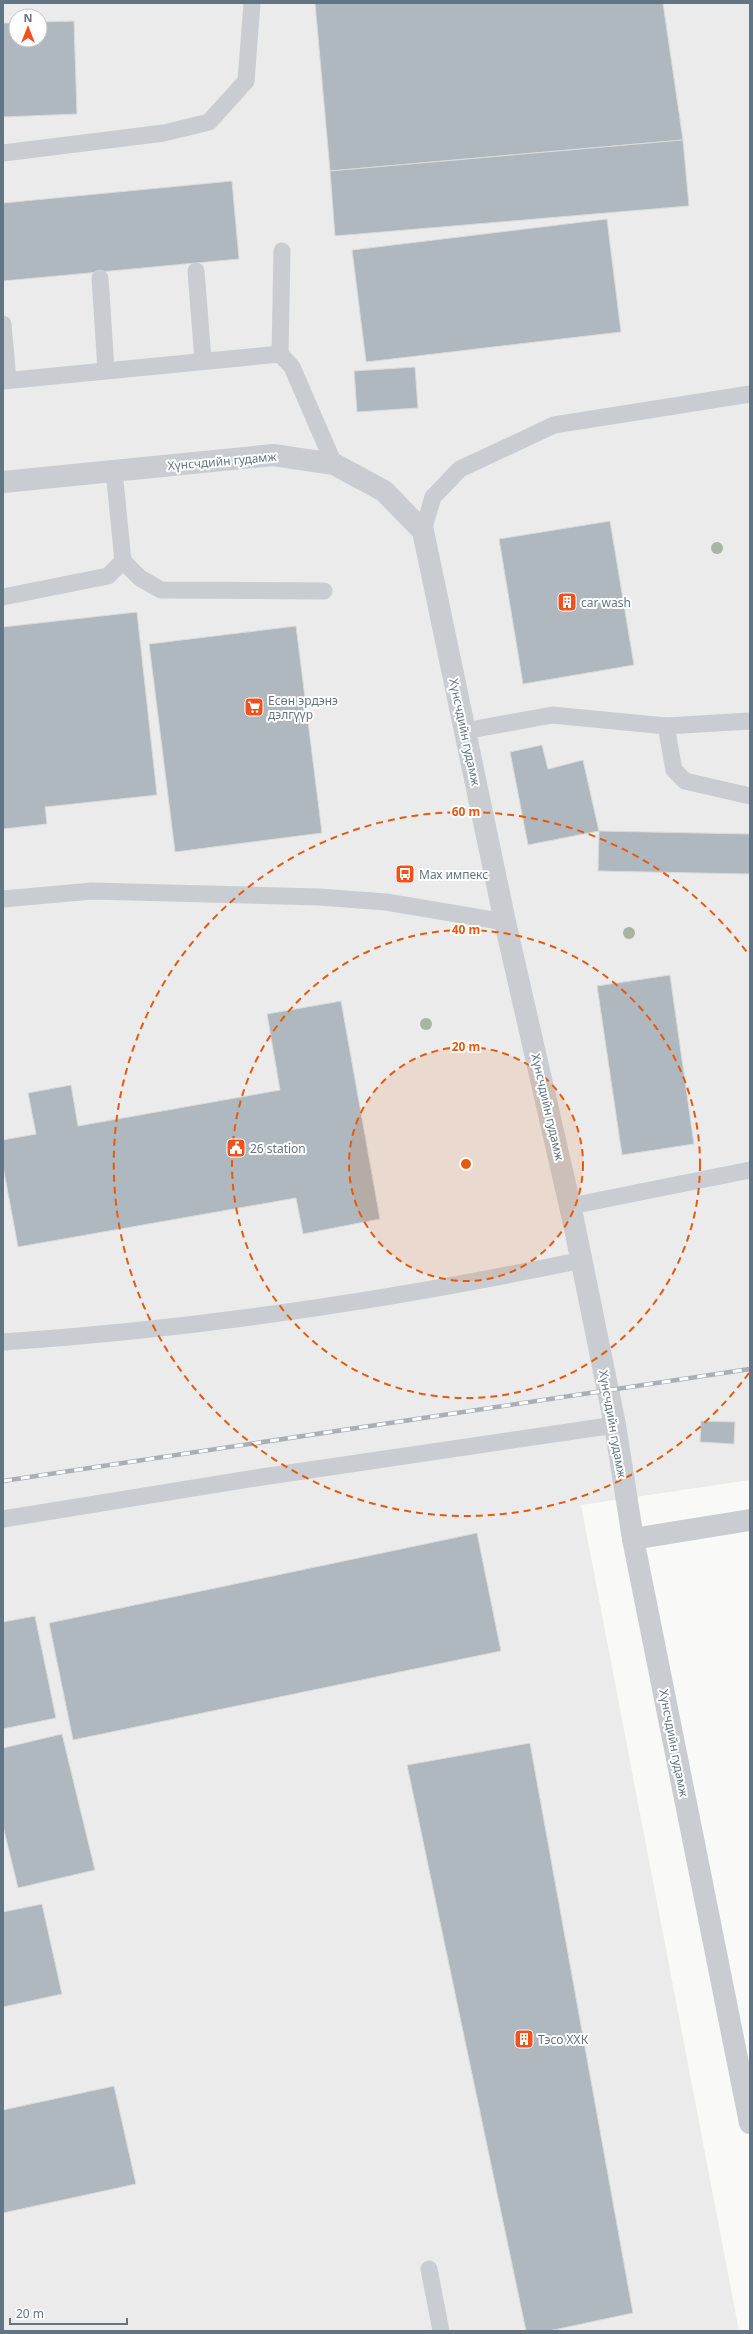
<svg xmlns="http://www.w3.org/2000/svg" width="753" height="2334" font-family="'Noto Sans',sans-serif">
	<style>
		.built { fill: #eaebea; fill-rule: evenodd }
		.building { fill: #afb8bf; stroke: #dbdbd9 }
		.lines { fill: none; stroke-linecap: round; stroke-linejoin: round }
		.service { stroke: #c9cdd1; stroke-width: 17 }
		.minor { stroke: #c9cdd1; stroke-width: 22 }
		.rail-casing { stroke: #a9afb5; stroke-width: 4.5 }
		.rail { stroke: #fff; stroke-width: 3; stroke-dasharray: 9; stroke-linecap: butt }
		.tree { fill: #a8b4a4 }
		.ring { fill: none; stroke: #e8590c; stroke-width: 2; stroke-dasharray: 7 5 }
		.labels { text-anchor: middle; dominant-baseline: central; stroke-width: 4; stroke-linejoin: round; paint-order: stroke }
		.street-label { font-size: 12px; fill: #627585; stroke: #fff }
		.poi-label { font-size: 12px; fill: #627585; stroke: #fff; text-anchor: start }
		.centre { fill: #e8590c; stroke: #fff; stroke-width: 2 }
		.ring-label { font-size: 12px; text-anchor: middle; font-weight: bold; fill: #e8590c; stroke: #fff; stroke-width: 4; stroke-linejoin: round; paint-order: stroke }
	</style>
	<rect width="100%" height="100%" fill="#f9faf7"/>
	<!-- built -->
	<path class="built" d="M 3,3 L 750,3 L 750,1480 L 581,1505 L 739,2331 L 3,2331 ZM 16,16 L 40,16 L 40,40 L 16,40 Z"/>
	<!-- building -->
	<g class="building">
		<path d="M 315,3 L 663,3 L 683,140 L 330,171 Z"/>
		<path d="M 74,21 L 77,114 L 3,117 L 3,23 L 16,23 L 16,40 L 40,40 L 40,22 Z"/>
		<path d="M 683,140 L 689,206 L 335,236 L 330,171 Z"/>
		<path d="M 232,181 L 239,259 L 3,281 L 3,203 Z"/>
		<path d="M 607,219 L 621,332 L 366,362 L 352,250 Z"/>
		<path d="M 415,367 L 418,408 L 357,412 L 354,371 Z"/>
		<path d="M 610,521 L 634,665 L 523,684 L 499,539 Z"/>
		<path d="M 137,612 L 157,795 L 45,807 L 47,824 L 3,829 L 3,627 Z"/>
		<path d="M 296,626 L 322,833 L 175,852 L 149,644 Z"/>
		<path d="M 542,745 L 548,769 L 583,760 L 599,831 L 528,845 L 510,752 Z"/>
		<path d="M 599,831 L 750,834 L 750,874 L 598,871 Z"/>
		<path d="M 670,975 L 694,1144 L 622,1155 L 597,986 Z"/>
		<path d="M 341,1001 L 380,1219 L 303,1234 L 296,1198 L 18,1247 L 3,1166 L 3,1140 L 36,1134 L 28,1093 L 71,1085 L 78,1126 L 280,1090 L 267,1014 Z"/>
		<path d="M 701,1421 L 735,1422 L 734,1444 L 700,1442 Z"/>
		<path d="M 477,1533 L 501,1651 L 73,1740 L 49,1623 Z"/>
		<path d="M 35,1616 L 56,1718 L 3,1729 L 3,1622 Z"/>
		<path d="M 62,1734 L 95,1870 L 18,1888 L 3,1826 L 3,1748 Z"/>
		<path d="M 530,1743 L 633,2313 L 549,2331 L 526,2331 L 407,1765 Z"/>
		<path d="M 42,1904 L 62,1994 L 3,2007 L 3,1912 Z"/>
		<path d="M 114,2086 L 136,2184 L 3,2213 L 3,2110 Z"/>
	</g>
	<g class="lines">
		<!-- service -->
		<g class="service">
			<path d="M 3,153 L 164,133 L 209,122 L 246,81 L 252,3"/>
			<path d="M 196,271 L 203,360"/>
			<path d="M 100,278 L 106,370"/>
			<path d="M 3,324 L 8,380"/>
			<path d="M 280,354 L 282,251"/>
			<path d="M 3,381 L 280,354 L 292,367 L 334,464"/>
			<path d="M 114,471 L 123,561 L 140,578 L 161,590 L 324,591"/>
			<path d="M 423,531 L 433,497 L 460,469 L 554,425 L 750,394"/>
			<path d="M 3,597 L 108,576 L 123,561"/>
			<path d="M 666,726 L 674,770 L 685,781 L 750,796"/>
			<path d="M 465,731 L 552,715 L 666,726 L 750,721"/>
			<path d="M 3,899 L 92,891 L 319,897 L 386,902 L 505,922"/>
			<path d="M 571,1206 L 750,1170"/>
			<path d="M 3,1342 C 197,1329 391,1300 582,1260"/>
			<path d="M 3,1519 L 262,1477 L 615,1425"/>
			<path d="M 429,2269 L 441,2331"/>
		</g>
		<!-- minor -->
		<g class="minor">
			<path d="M 3,482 L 273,455 L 334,464 L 384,491 L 423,531 L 505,922 L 573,1219 L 615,1425 L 633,1539 L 750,2123"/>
			<path d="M 633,1539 L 750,1520"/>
		</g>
		<defs>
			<path id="rail" d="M 3,1481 L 750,1369"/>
		</defs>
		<!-- rail casing -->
		<use href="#rail" class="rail-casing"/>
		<!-- rail -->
		<use href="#rail" class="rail"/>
	</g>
	<!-- trees -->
	<g class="tree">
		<circle cx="717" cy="548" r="6"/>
		<circle cx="629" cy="933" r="6"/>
		<circle cx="426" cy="1024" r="6"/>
	</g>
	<!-- distance rings -->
	<circle cx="466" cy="1164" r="117" fill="#e8590c" fill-opacity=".12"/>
	<g class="ring">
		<circle cx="466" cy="1164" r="117"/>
		<circle cx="466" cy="1164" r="234"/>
		<path d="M749 1373A352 352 0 1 1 749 955"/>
	</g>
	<!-- icons -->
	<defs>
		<symbol id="building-square" viewBox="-11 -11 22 22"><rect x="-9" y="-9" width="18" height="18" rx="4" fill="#f4501d" stroke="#fff"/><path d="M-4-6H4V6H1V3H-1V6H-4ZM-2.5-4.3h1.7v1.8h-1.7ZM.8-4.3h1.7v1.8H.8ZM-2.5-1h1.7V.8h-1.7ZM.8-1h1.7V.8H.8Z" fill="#fff"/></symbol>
		<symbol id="supermarket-square" viewBox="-11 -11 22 22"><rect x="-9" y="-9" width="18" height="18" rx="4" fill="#f4501d" stroke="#fff"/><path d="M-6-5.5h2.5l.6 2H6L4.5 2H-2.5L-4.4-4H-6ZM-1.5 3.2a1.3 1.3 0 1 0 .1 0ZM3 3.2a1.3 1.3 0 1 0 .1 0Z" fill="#fff"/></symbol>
		<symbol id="bus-square" viewBox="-11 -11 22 22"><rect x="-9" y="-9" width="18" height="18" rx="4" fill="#f4501d" stroke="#fff"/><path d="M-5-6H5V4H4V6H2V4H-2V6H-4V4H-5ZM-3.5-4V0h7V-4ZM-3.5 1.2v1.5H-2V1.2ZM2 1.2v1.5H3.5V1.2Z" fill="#fff"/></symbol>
		<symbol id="civic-square" viewBox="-11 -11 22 22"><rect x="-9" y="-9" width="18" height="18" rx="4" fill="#f4501d" stroke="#fff"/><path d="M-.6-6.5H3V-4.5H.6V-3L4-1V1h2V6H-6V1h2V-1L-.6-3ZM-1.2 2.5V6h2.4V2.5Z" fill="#fff"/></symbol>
	</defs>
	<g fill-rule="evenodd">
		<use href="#building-square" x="556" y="591" width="22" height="22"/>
		<use href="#supermarket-square" x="243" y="696" width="22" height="22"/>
		<use href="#bus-square" x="394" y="863" width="22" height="22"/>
		<use href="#civic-square" x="225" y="1137" width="22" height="22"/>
		<use href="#building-square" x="513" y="2028" width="22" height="22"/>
	</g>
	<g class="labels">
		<!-- street labels -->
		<g class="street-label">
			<text transform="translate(222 461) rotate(-5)">Хүнсчдийн гудамж</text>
			<text transform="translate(465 732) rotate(78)">Хүнсчдийн гудамж</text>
			<text transform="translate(548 1107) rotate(77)">Хүнсчдийн гудамж</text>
			<text transform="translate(613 1424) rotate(80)">Хүнсчдийн гудамж</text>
			<text transform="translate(674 1743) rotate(79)">Хүнсчдийн гудамж</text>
		</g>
		<!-- poi labels -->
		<g class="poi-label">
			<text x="581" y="602">car wash</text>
			<text x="268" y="700">Есөн эрдэнэ<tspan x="268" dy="14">дэлгүүр</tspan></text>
			<text x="419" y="874">Мах импекс</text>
			<text x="250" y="1148">26 station</text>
			<text x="538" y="2039">Тэсо ХХК</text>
		</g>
	</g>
	<circle cx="466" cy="1164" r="6" class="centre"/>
	<g class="ring-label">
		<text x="466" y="816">60 m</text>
		<text x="466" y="934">40 m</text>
		<text x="466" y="1051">20 m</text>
	</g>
	<!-- border -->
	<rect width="753" height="2334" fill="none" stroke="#627585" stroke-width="8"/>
	<!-- north arrow -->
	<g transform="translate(28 28)"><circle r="19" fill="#ffffff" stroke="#c0c8ce"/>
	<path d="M0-3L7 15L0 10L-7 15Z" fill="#f4501d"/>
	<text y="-6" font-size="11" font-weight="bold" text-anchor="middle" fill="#627585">N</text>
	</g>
	<!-- scale -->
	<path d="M10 2318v6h117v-6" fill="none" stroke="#627585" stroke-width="2"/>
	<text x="16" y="2318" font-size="12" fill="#627585" stroke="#ffffff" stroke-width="3" paint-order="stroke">20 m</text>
</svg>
